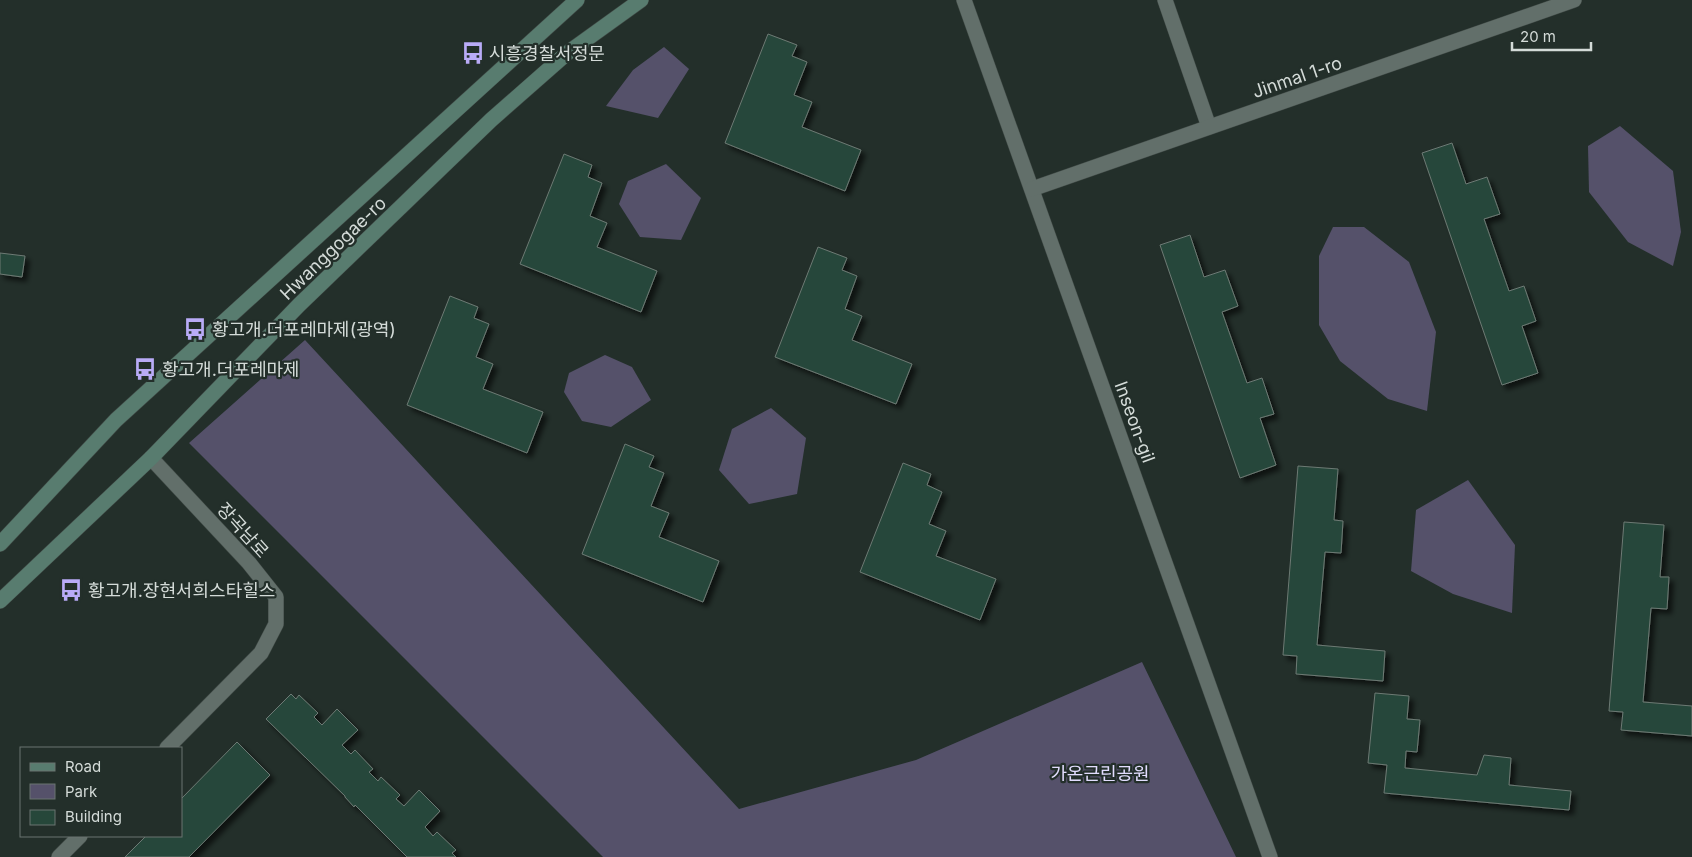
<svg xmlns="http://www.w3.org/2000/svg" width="1692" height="857" font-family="Inter,'Noto Sans KR',sans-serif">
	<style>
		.green { fill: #55516a }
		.building { fill: #26473a; stroke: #6d7a74; filter: url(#shadow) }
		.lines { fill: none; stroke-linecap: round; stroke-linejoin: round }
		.street-casing { stroke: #404a46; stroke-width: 16 }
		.secondary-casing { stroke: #404a46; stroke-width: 16 }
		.street { stroke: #626f6a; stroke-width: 15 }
		.secondary { stroke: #587c6f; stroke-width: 15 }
		.labels { text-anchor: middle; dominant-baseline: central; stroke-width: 4.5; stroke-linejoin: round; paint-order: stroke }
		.poi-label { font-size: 18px; fill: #d4dbd8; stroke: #232f2a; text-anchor: start }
		.street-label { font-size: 18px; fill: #d4dbd8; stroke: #232f2a }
		.park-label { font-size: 18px; fill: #e2ddfe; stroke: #232f2a }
	</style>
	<defs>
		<filter id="shadow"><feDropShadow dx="4.5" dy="4.5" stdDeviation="2.5" flood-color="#0009"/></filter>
	</defs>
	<rect width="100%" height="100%" fill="#232f2a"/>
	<!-- green -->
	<g class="green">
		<path d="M 664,47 L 689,69 L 658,118 L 606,106 L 633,70 Z"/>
		<path d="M 1620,126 L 1673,171 L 1681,232 L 1673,266 L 1628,242 L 1589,192 L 1588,146 Z"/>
		<path d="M 666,164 L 701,198 L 681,240 L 640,237 L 619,204 L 628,181 Z"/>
		<path d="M 1333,227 L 1364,227 L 1409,262 L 1436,332 L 1427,411 L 1388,399 L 1340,361 L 1319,325 L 1319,256 Z"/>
		<path d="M 305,340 L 739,809 L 916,760 L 1142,662 L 1236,857 L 603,857 L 189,443 Z"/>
		<path d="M 605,355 L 632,367 L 651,400 L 611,427 L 582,421 L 564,392 L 569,373 Z"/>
		<path d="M 771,408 L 806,438 L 797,494 L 749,504 L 719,470 L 732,429 Z"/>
		<path d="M 1468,480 L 1515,545 L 1512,613 L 1453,594 L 1411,571 L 1416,510 Z"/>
	</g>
	<!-- building -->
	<g class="building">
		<path d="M 768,34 L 797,45 L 792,56 L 807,62 L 794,95 L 812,102 L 802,127 L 861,150 L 845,191 L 725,143 Z"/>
		<path d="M 1452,143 L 1466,184 L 1487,177 L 1500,214 L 1484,219 L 1509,291 L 1524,286 L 1536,321 L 1522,326 L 1538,373 L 1502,385 L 1422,153 Z"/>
		<path d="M 564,154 L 592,165 L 588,177 L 602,183 L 590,216 L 607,223 L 597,247 L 657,271 L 641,312 L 520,264 Z"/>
		<path d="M 1190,235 L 1204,277 L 1225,270 L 1238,306 L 1222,312 L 1247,383 L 1262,378 L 1274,414 L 1260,418 L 1276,465 L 1240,478 L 1160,245 Z"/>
		<path d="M 818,247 L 847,258 L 842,270 L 857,276 L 845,309 L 862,316 L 852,340 L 912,364 L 896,404 L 775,357 Z"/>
		<path d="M 0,253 L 25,256 L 22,277 L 0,274 Z"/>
		<path d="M 450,296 L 478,307 L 474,318 L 489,324 L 476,357 L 493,364 L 483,389 L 543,412 L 527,453 L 407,405 Z"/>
		<path d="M 625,444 L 654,456 L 649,467 L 664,473 L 651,506 L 669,513 L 659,537 L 719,561 L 703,602 L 582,554 Z"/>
		<path d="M 903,463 L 931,474 L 927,485 L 942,492 L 929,524 L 946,531 L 936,556 L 996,579 L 980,620 L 860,572 Z"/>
		<path d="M 1298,466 L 1338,469 L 1334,520 L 1343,521 L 1341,553 L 1325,552 L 1317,645 L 1385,651 L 1383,681 L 1296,674 L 1297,656 L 1283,655 Z"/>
		<path d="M 1624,522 L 1664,525 L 1660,577 L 1669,577 L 1667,609 L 1651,608 L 1643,702 L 1692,706 L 1692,736 L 1621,730 L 1623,712 L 1609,711 Z"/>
		<path d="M 1375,693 L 1409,696 L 1407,719 L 1420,720 L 1417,752 L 1406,751 L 1405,768 L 1477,775 L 1484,755 L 1511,758 L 1509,785 L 1571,791 L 1569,810 L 1384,793 L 1387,765 L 1368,763 Z"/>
		<path d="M 291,694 L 296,699 L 299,695 L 318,713 L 314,717 L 322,725 L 337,709 L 358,730 L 342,745 L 351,754 L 355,750 L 373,769 L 369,772 L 378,781 L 381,777 L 400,795 L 396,799 L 404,806 L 419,790 L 440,811 L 425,827 L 433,836 L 437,832 L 456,850 L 452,853 L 456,857 L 407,857 L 355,805 L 354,807 L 345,797 L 345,796 L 266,719 Z"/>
		<path d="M 237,742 L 270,775 L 189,857 L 125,857 L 146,836 L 181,836 L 181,799 Z"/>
	</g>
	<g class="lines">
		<defs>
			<g id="street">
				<path d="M 964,0 L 1270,857"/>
				<path d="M 1165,0 L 1209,127"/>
				<path d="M 1032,189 L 1574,0"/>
				<path d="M 151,458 L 249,563 L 276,597 L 276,624 L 261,653 L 167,748"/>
				<path d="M 59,857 L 80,836"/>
			</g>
			<g id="secondary">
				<path d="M 0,544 L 116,420 L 577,0"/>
				<path d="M 0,601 L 151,458 L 299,305 L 491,120 L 566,54 L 641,0"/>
			</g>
		</defs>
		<!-- street casing -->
		<use href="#street" class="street-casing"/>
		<!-- secondary casing -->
		<use href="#secondary" class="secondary-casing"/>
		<!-- street -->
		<use href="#street" class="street"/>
		<!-- secondary -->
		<use href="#secondary" class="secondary"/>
	</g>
	<!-- icons -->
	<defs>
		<symbol id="bus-bare" viewBox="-9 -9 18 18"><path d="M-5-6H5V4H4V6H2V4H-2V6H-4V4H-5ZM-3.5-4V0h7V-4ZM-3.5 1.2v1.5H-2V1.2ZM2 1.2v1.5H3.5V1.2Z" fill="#b9abf7" stroke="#232f2a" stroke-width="2.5" paint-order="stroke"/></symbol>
	</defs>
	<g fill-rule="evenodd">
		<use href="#bus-bare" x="457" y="37" width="32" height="32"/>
		<use href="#bus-bare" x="179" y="313" width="32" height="32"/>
		<use href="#bus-bare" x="129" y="353" width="32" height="32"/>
		<use href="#bus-bare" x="55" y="574" width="32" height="32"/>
	</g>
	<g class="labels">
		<!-- poi labels -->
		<g class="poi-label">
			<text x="489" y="53">시흥경찰서정문</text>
			<text x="212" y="329">황고개.더포레마제(광역)</text>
			<text x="162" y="369">황고개.더포레마제</text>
			<text x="88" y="590">황고개.장현서희스타힐스</text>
		</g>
		<!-- street labels -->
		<g class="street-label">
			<text transform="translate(1297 77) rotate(-19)">Jinmal 1-ro</text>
			<text transform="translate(333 248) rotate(-44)">Hwanggogae-ro</text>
			<text transform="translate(1135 422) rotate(70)">Inseon-gil</text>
			<text transform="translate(243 530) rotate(48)">장곡남로</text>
		</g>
		<!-- park labels -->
		<g class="park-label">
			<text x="1100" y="773">가온근린공원</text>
		</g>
	</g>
	<!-- legend -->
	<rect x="20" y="747" width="162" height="90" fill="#232f2a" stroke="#6a7470"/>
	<rect x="30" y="763" width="25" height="8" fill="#587c6f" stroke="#6a7470"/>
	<text x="65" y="772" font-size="15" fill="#d4dbd8">Road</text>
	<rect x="30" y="784" width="25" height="15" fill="#55516a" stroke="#6a7470"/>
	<text x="65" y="797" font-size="15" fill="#d4dbd8">Park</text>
	<rect x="30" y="810" width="25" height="15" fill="#26473a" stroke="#6a7470"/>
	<text x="65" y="822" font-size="15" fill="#d4dbd8">Building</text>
	<!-- scale -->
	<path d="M1512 42v8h79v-8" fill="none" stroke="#d4dbd8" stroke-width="2.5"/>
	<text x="1520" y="42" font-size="15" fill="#d4dbd8" stroke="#232f2a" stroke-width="4" paint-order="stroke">20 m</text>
</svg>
